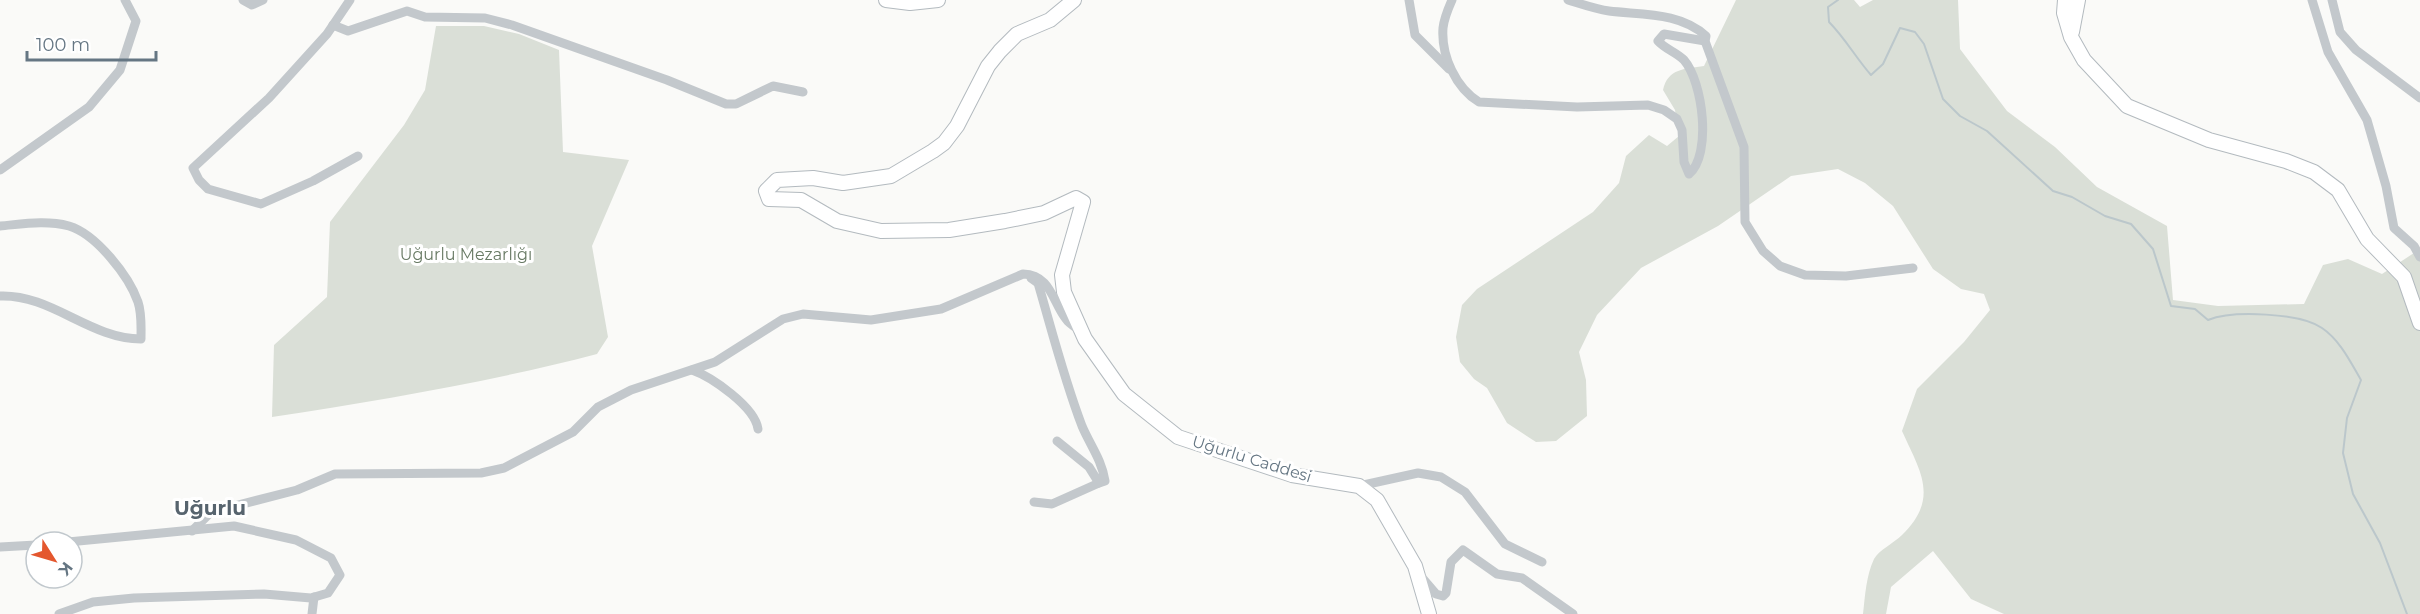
<svg xmlns="http://www.w3.org/2000/svg" width="2420" height="614" font-family="Montserrat,sans-serif">
	<style>
		.green { fill: #dadfd7 }
		.lines { fill: none; stroke-linecap: round; stroke-linejoin: round }
		.stream { stroke: #bbc7cb; stroke-width: 2 }
		.secondary-casing { stroke: #b3babf; stroke-width: 16 }
		.street { stroke: #c3c8cc; stroke-width: 9 }
		.secondary { stroke: #fff; stroke-width: 14 }
		.labels { text-anchor: middle; dominant-baseline: central; stroke-width: 6; stroke-linejoin: round; paint-order: stroke }
		.park-label { font-size: 16px; fill: #687a64; stroke: #fff }
		.street-label { font-size: 16px; fill: #657683; stroke: #fff }
		.quarter-label { font-size: 20px; font-weight: bold; fill: #57646e; stroke: #fff }
	</style>
	<rect width="100%" height="100%" fill="#fafaf8"/>
	<!-- green -->
	<g class="green">
		<path d="M 1736,0 L 1854,0 L 1860,7 L 1873,0 L 1958,0 L 1960,49 L 2007,111 L 2055,147 L 2097,187 L 2167,226 L 2173,300 L 2218,306 L 2304,304 L 2323,265 L 2348,259 L 2382,274 L 2420,249 L 2420,614 L 2004,614 L 1971,599 L 1933,551 L 1891,587 L 1886,614 L 1863,614 C 1865,596 1866,576 1874,559 C 1879,550 1894,543 1902,535 C 1940,498 1920,471 1902,431 L 1917,389 L 1964,342 L 1990,310 L 1984,294 L 1961,289 L 1933,269 L 1893,206 L 1865,183 L 1838,169 L 1791,176 L 1718,226 L 1641,268 L 1597,315 L 1579,352 L 1586,380 L 1587,416 L 1556,441 L 1536,442 L 1507,423 L 1487,388 L 1474,379 L 1460,362 L 1456,337 L 1462,305 L 1477,289 L 1593,212 L 1619,183 L 1626,156 L 1649,135 L 1667,146 L 1679,136 L 1675,110 L 1663,90 C 1668,68 1685,69 1704,66 Z"/>
		<path d="M 436,26 L 484,26 L 519,34 L 559,50 L 563,152 L 629,160 L 592,246 L 608,337 L 597,354 C 490,382 381,400 272,417 L 274,345 L 327,297 L 330,222 L 404,125 L 425,90 Z"/>
	</g>
	<g class="lines">
		<!-- stream -->
		<path class="stream" d="M 1838,0 L 1828,7 L 1829,22 C 1845,38 1856,58 1871,75 L 1883,64 L 1900,28 L 1915,32 L 1924,44 L 1943,99 L 1960,116 L 1987,131 L 2053,191 L 2072,197 L 2105,216 L 2131,224 L 2153,249 L 2171,306 L 2195,309 L 2208,320 C 2233,310 2300,313 2322,328 C 2340,340 2351,363 2361,380 L 2347,418 L 2343,453 L 2353,494 L 2380,543 L 2407,614"/>
		<defs>
			<g id="secondary">
				<path d="M 886,0 L 910,3 L 938,0"/>
				<path d="M 1074,0 L 1050,20 L 1017,34 L 1000,51 L 988,66 L 957,126 L 944,143 L 933,151 L 891,176 L 843,183 L 813,178 L 777,180 L 766,191 L 769,199 L 801,200 L 837,221 L 881,231 L 949,230 L 1005,221 L 1044,213 L 1076,198 L 1083,202 L 1062,275 L 1064,292 L 1085,339 L 1124,394 L 1178,437 L 1292,475 L 1359,486 L 1377,500 L 1415,566 L 1429,614"/>
				<path d="M 2065,0 L 2064,13 L 2071,37 L 2084,60 L 2127,106 L 2209,140 L 2286,161 L 2314,172 L 2338,190 L 2367,239 L 2404,277 L 2420,323"/>
				<path d="M 2072,32 L 2078,0"/>
			</g>
		</defs>
		<!-- secondary casing -->
		<use href="#secondary" class="secondary-casing"/>
		<!-- street -->
		<g class="street">
			<path d="M 243,0 L 252,5 L 263,0"/>
			<path d="M 350,0 L 327,34 L 269,98 L 193,168 L 199,180 L 208,189 L 261,204 L 313,181 L 358,156"/>
			<path d="M 1409,0 L 1415,35 L 1449,69"/>
			<path d="M 1452,0 C 1448,9 1444,19 1443,28 C 1441,56 1456,88 1479,102 L 1577,107 L 1648,105 L 1664,110 L 1677,119 L 1682,130 L 1684,162 L 1689,174 C 1712,155 1703,82 1684,60 C 1676,52 1665,49 1658,41 L 1664,34 L 1705,41"/>
			<path d="M 1568,0 C 1581,4 1595,9 1609,11 C 1642,15 1680,12 1706,36 L 1705,41 L 1744,147 L 1745,222 L 1763,251 L 1780,266 L 1805,275 L 1846,276 L 1913,268"/>
			<path d="M 2312,0 L 2328,52 L 2367,120 L 2386,186 L 2394,228 L 2414,246 L 2420,257"/>
			<path d="M 2332,0 L 2340,32 L 2356,50 L 2420,98"/>
			<path d="M 333,25 L 348,31 L 407,11 L 425,17 L 485,18 L 512,25 L 667,80 L 726,104 L 736,104 L 773,86 L 803,92"/>
			<path d="M 0,170 L 89,107 L 120,70 L 136,21 L 125,0"/>
			<path d="M 0,226 C 23,224 46,220 69,226 C 96,234 129,276 138,302 C 142,314 141,327 141,339 C 90,339 51,294 0,296"/>
			<path d="M 1031,278 L 1038,283 C 1052,331 1064,379 1082,426 C 1090,445 1102,460 1105,481 L 1099,483 L 1089,467 L 1057,441"/>
			<path d="M 692,370 C 712,377 755,407 758,429"/>
			<path d="M 1359,486 L 1418,473 L 1441,477 L 1465,492 L 1505,544 L 1542,562"/>
			<path d="M 1034,502 L 1052,504 L 1099,483"/>
			<path d="M 192,531 L 211,512 L 297,490 L 335,474 L 481,473 L 504,468 L 573,432 L 598,407 L 631,390 L 715,362 L 783,319 L 803,314 L 871,320 L 941,309 L 1023,274 C 1051,275 1052,301 1066,319 C 1069,324 1075,327 1081,331"/>
			<path d="M 0,547 L 36,545"/>
			<path d="M 1418,573 L 1436,594 L 1443,596 L 1446,593 L 1451,562 L 1463,550 L 1497,574 L 1522,578 L 1573,614"/>
			<path d="M 59,614 L 93,602 L 134,598 L 264,594 L 311,598 L 328,593 L 340,575 L 331,558 L 296,540 L 234,526 L 68,542"/>
			<path d="M 312,614 L 314,597"/>
		</g>
		<!-- secondary -->
		<use href="#secondary" class="secondary"/>
	</g>
	<g class="labels">
		<!-- park labels -->
		<g class="park-label">
			<text x="466" y="254">Uğurlu Mezarlığı</text>
		</g>
		<!-- street labels -->
		<g class="street-label">
			<text transform="translate(1252 459) rotate(17)">Uğurlu Caddesi</text>
		</g>
		<!-- quarter labels -->
		<g class="quarter-label">
			<text x="210" y="508">Uğurlu</text>
		</g>
	</g>
	<!-- north arrow -->
	<g transform="translate(54 560) rotate(127)"><circle r="28" fill="#ffffff" stroke="#c1c8cd" stroke-width="1.5"/>
	<path d="M0-4.5L10 22L0 15L-10 22Z" fill="#e4572e"/>
	<text y="-9" font-size="16" font-weight="bold" text-anchor="middle" fill="#657683">K</text>
	</g>
	<!-- scale -->
	<path d="M27 51v9h129v-9" fill="none" stroke="#657683" stroke-width="3"/>
	<text x="36" y="51" font-size="18" fill="#657683" stroke="#ffffff" stroke-width="4.5" paint-order="stroke">100 m</text>
</svg>
